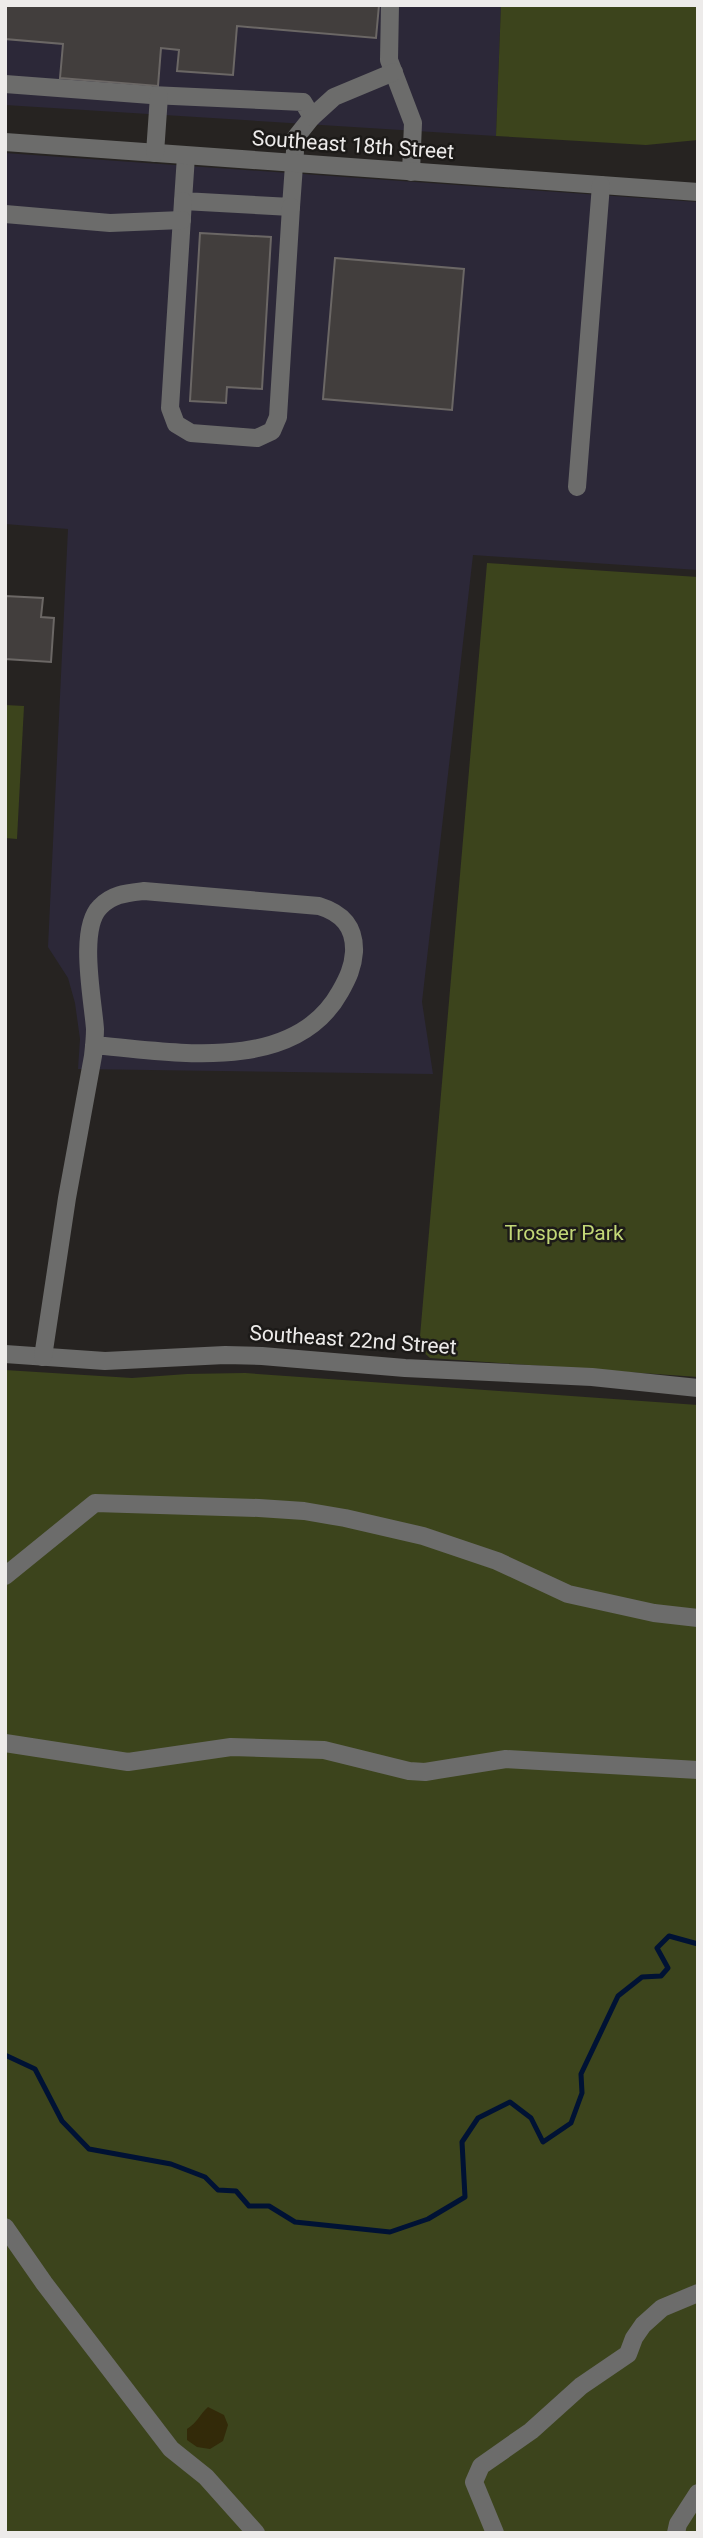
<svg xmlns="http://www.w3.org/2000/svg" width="703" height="2538" font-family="Roboto,sans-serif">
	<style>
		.industrial { fill: #2c2838 }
		.green { fill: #3c441c }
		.sand { fill: #332a09 }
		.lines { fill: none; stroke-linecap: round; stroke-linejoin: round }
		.stream { stroke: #001234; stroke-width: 5 }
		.building { fill: #423e3d; stroke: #6b6765; stroke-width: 2 }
		.minor { stroke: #6c6c6b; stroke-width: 18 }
		.labels { text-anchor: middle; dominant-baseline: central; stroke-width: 5; stroke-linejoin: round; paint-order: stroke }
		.street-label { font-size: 21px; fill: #edebea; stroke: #1c1a18 }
		.park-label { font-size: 21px; fill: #c2d777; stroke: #1c1a18 }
	</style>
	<rect width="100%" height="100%" fill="#262321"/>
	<!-- industrial -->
	<g class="industrial">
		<path d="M 5,5 L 501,5 L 496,136 L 5,105 Z"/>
		<path d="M 5,153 L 698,202 L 698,570 L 473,555 L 422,1002 L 433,1074 L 78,1069 L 80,1039 L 75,1003 L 68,978 L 48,947 L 68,529 L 5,524 Z"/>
	</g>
	<!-- green -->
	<g class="green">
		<path d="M 501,5 L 698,5 L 698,140 L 646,145 L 496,136 Z"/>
		<path d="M 487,563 L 698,577 L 698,1377 L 430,1358 L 419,1348 Z"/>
		<path d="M 5,705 L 24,706 L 17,839 L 5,838 Z"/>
		<path d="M 5,1370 L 132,1378 L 187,1374 L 245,1373 L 698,1405 L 698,2533 L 5,2533 Z"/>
	</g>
	<!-- sand -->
	<path class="sand" d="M 208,2407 L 224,2415 L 228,2425 L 223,2441 L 210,2449 L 197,2447 L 187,2440 L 187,2429 C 197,2423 200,2414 208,2407 Z"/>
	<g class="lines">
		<!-- stream -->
		<path class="stream" d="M 5,2055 L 35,2069 L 62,2121 L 89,2149 L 171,2164 L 205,2177 L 218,2190 L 236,2191 L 249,2206 L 269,2206 L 295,2222 L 390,2232 L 428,2219 L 465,2197 L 462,2142 L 478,2118 L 510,2102 L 531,2118 L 543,2142 L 571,2123 L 582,2093 L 581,2074 L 618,1996 L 642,1977 L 661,1976 L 668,1968 L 657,1948 L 669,1936 L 698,1944"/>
	</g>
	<!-- building -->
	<g class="building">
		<path d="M 5,5 L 379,5 L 376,38 L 237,26 L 233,75 L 177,71 L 179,50 L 161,48 L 158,86 L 60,78 L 63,44 L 5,39 Z"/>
		<path d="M 200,233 L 271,237 L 262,389 L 227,387 L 226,403 L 190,401 Z"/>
		<path d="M 335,258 L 464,269 L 452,410 L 323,399 Z"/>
		<path d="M 5,596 L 43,598 L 41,617 L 54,618 L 51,662 L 5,659 Z"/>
	</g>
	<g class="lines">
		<!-- minor -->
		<g class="minor">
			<path d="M 390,5 L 389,60 L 413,123 L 411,172"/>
			<path d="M 5,84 L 151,95 L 303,102 L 312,117 L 296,137 L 291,207 L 183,201 L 186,156"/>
			<path d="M 312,117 L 334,97 L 394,72"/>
			<path d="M 5,142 L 698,192"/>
			<path d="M 155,153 L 159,96"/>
			<path d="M 183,201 L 170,408 L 176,424 L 191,433 L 257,438 L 272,431 L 278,417 L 291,207"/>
			<path d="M 5,214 L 110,223 L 182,220"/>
			<path d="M 577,487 L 601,185"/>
			<path d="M 5,1354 L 105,1361 L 225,1355 L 262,1356 L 405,1368 L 592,1377 L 698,1388"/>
			<path d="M 43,1357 L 67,1198 L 93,1056 C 94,1047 95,1038 95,1029 C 93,1000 78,929 100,907 C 112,894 127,893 144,891 L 319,906 C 342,913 355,927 354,952 C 353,967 348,978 340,992 C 294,1075 172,1052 94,1045"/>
			<path d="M 5,1576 L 95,1503 L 259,1508 L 304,1511 L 345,1518 L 423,1536 L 497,1561 L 568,1594 L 654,1613 L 698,1618"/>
			<path d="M 5,1743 L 128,1762 L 231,1747 L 324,1750 L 409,1771 L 425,1772 L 506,1759 L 698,1770"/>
			<path d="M 5,2227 L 44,2283 L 171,2449 L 206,2477 L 256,2533"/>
			<path d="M 495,2533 L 474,2482 L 481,2466 L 531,2431 L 581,2386 L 628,2354 L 634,2338 L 643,2325 L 662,2308 L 698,2293"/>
			<path d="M 676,2533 L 678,2524 L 698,2493"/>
		</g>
	</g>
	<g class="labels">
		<!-- street labels -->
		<g class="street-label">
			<text transform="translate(353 145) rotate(4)">Southeast 18th Street</text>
			<text transform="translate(353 1340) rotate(4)">Southeast 22nd Street</text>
		</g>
		<!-- park labels -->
		<g class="park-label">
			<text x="564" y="1233">Trosper Park</text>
		</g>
	</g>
	<!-- border -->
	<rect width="703" height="2538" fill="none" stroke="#edebea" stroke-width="14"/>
</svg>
